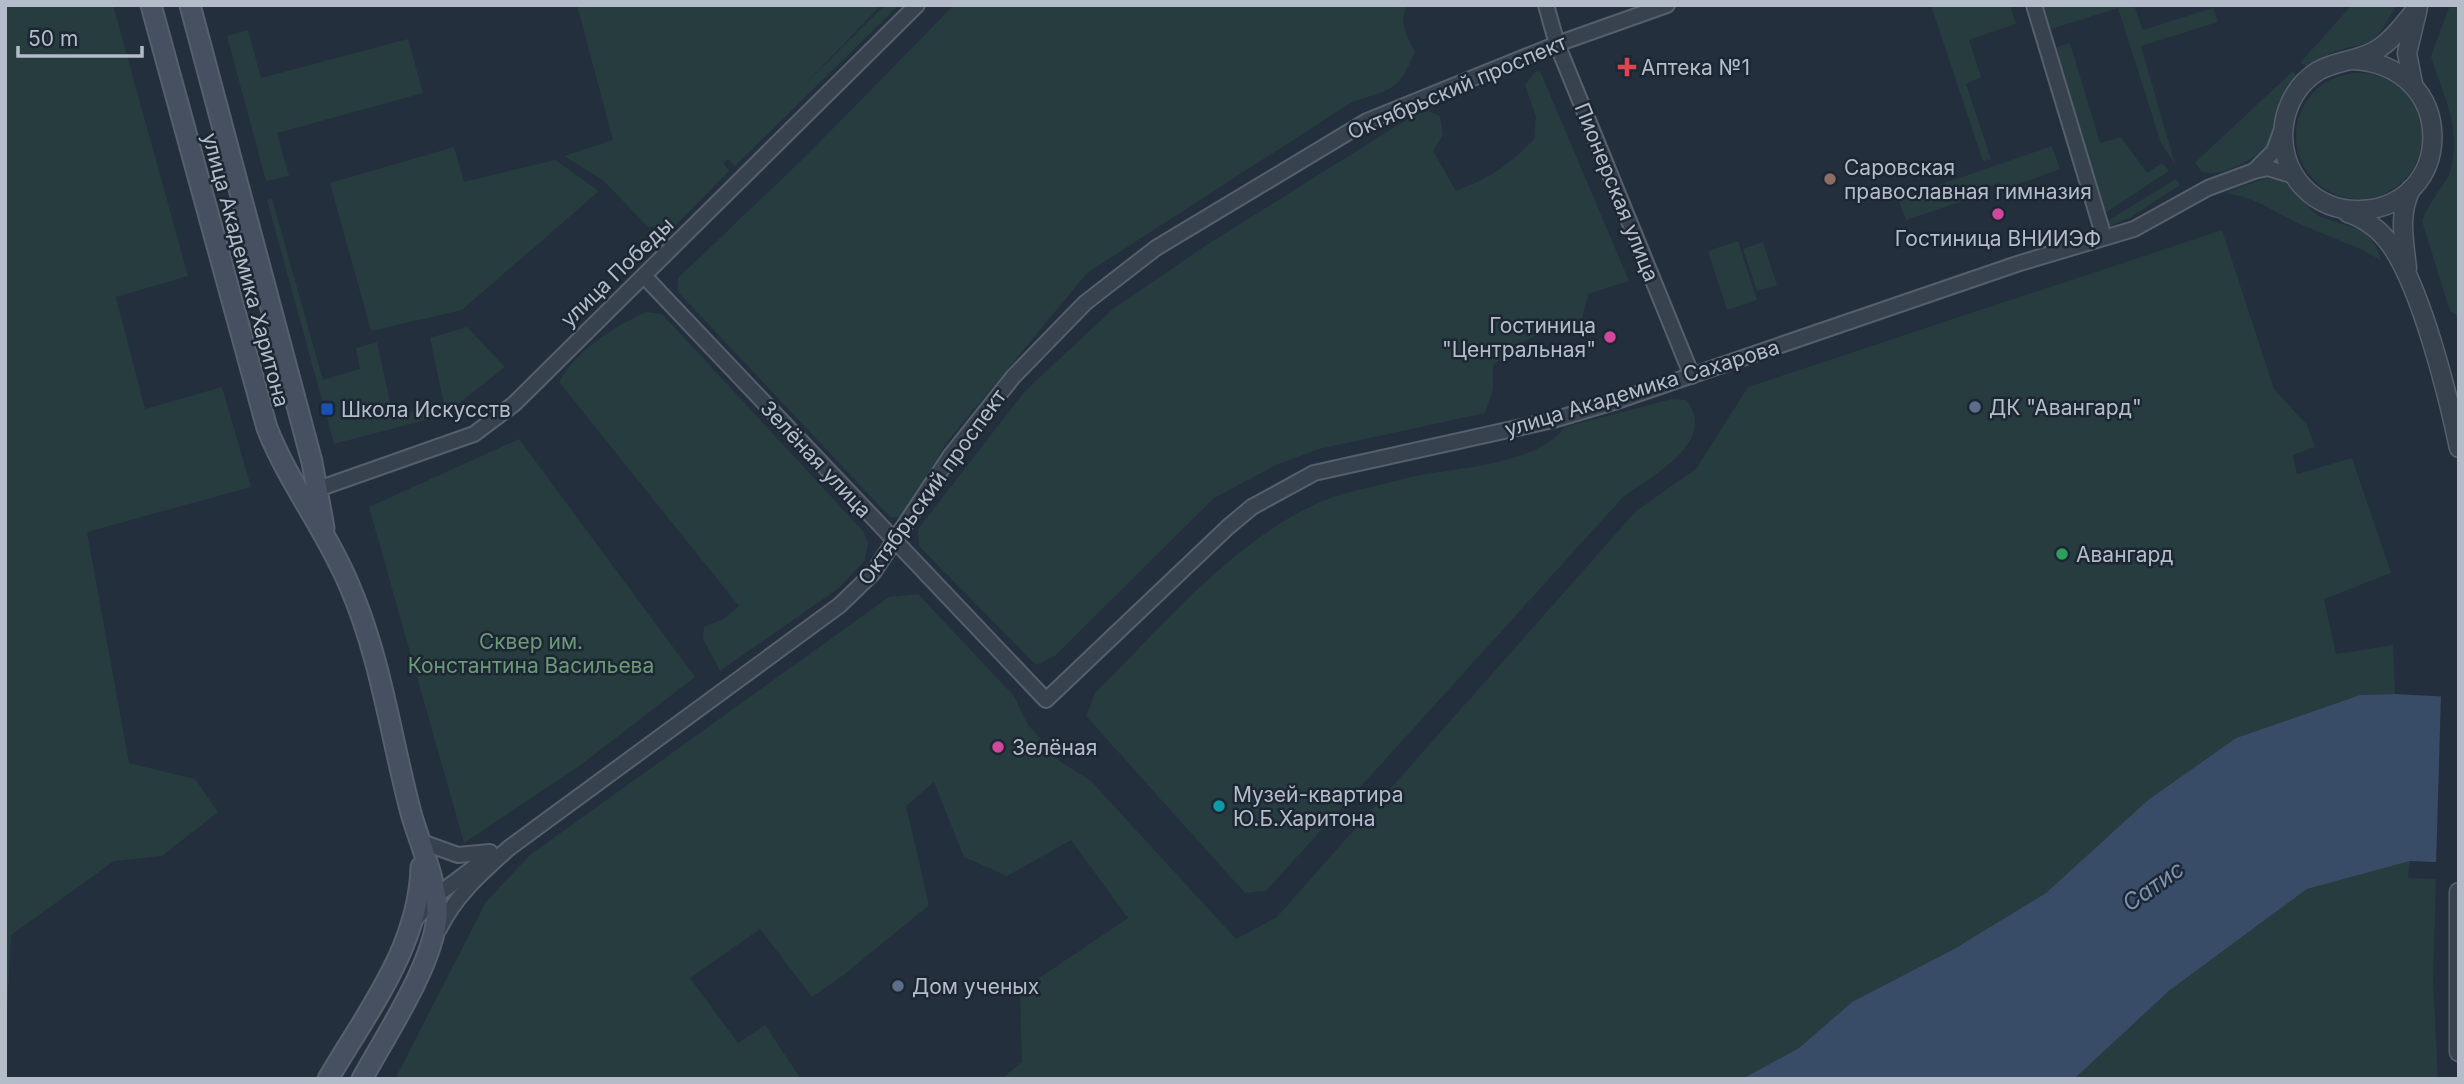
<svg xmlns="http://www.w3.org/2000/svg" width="2464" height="1084" font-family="Inter,sans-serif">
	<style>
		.green { fill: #263c3f }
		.water { fill: #394c67 }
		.pier { fill: #242f3e }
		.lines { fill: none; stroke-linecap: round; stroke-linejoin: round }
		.minor-casing { stroke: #565f6c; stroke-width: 18 }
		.tertiary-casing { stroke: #565f6c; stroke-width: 21 }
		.secondary-casing { stroke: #565f6c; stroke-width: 23 }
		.minor { stroke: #38414e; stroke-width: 14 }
		.tertiary { stroke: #38414e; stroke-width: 18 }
		.secondary { stroke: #465061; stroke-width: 19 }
		.health-dot { fill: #e0444e; stroke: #1d2633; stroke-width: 2.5 }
		.education-dot { fill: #8d6e63; stroke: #1d2633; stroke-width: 2.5 }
		.hotel-dot { fill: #d1479c; stroke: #1d2633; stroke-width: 2.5 }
		.service-dot { fill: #5c6f8a; stroke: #1d2633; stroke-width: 2.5 }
		.transit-dot { fill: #1a4fb4; stroke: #1d2633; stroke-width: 2.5 }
		.leisure-dot { fill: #2e9e5b; stroke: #1d2633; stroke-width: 2.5 }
		.culture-dot { fill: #0f9aa8; stroke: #1d2633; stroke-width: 2.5 }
		.labels { text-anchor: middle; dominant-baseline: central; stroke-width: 5; stroke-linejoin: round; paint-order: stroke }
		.poi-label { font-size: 21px; fill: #b4bcc9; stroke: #1d2633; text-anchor: start }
		.street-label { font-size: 21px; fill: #b4bcc9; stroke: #1d2633 }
		.park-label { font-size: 21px; fill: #6b9a76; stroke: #1d2633 }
		.water-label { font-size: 23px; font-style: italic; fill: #7c92b1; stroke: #1d2633 }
	</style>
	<rect width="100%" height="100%" fill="#242f3e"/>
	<!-- green -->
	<g class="green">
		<path d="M 5,5 L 113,5 L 188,276 L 116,297 L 145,409 L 222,387 L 251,487 L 87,532 L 129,763 L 195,779 L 218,812 L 162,856 L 114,861 L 11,935 L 5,1048 Z"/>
		<path d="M 577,5 L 881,5 L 803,86 L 885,5 L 899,5 L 735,166 L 728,159 L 723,163 L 729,171 L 666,235 L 657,227 L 648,227 L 604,181 L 564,156 L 613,140 Z"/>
		<path d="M 954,5 L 1408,5 C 1397,21 1408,37 1415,52 C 1398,92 1392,89 1352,102 L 1087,273 L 947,442 L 902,516 L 891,518 L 678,292 L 678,278 L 806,156 Z"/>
		<path d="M 1931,5 L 2010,5 L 2016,24 L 1969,40 L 1981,77 L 1966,84 L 1991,159 L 1983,161 Z"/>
		<path d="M 2040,5 L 2134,5 L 2143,30 L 2213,8 L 2218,22 L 2141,46 L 2175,164 L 2161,143 L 2118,8 L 2048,30 Z"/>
		<path d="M 2352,5 L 2396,5 C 2369,57 2372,36 2327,55 C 2320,58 2314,63 2307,66 L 2300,63 Z"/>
		<path d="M 2450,5 L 2459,5 L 2459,316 L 2450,311 L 2422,221 C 2428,204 2440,191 2449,175 C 2464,132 2443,96 2431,56 Z"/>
		<path d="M 248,30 L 261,78 L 408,39 L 423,93 L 277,133 L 289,176 L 266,181 L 227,36 Z"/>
		<path d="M 2070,43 L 2100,143 L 2121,137 L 2147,173 L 2162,163 L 2169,171 L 2102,215 L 2051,49 Z"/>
		<path d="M 1540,71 L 1629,281 L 1588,294 L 1582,319 C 1544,333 1522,336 1493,366 L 1493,389 L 1485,413 L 1319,449 L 1278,464 L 1214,498 L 1056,655 L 1036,665 L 919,546 L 918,529 L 1025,391 L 1113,309 L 1208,244 L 1414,115 L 1428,111 L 1440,116 L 1443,135 L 1433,151 L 1456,191 C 1488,179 1511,164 1534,139 L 1536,117 L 1525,85 L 1535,72 Z"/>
		<path d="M 2293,71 L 2296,76 C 2268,113 2289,144 2239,165 C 2226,171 2216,175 2202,172 L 2195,163 L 2203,155 Z"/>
		<circle cx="2359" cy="136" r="63"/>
		<path d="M 2052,146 L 2060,169 L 2002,190 L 1999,183 L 1974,192 L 1975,197 L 1906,220 L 1898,199 Z"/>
		<path d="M 454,147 L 464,182 L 555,160 L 599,191 L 462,310 L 371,331 L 330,183 Z"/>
		<path d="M 2269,177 L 2280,178 L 2318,216 L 2364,231 L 2376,246 L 2381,260 C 2353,244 2324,235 2295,222 C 2268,208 2256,198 2224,193 Z"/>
		<path d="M 2176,179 L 2180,185 L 2131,217 L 2105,228 L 2104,223 Z"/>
		<path d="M 272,199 L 323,380 L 360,369 L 356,348 L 377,342 L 393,416 L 444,404 L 430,338 L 467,327 L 505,367 L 444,415 L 334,444 L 267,200 Z"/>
		<path d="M 2222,230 L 2274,389 L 2307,425 L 2315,447 L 2293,455 L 2297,474 L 2352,458 L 2391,573 L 2324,599 L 2336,654 L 2393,645 L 2395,694 L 2360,695 L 2236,738 L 2148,800 L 2046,893 L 1954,949 L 1852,1002 L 1799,1048 L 1742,1079 L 1001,1079 L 1022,1062 L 1020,991 L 1128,918 L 1071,840 L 1007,876 L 964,857 L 934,782 L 906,806 L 929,905 L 845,974 L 812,997 L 760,929 L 690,978 L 738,1043 L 765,1025 L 801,1079 L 395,1079 L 486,902 L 530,855 L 889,597 L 918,594 L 1014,696 L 1028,725 L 1061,762 L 1091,781 L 1236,939 L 1277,917 L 1636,511 L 1696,469 L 1748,387 Z"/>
		<path d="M 1738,241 L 1757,300 L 1727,310 L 1708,251 Z"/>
		<path d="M 1763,242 L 1777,285 L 1757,291 L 1743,249 Z"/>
		<path d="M 646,312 L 662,314 L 863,531 L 868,543 L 865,560 L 839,588 L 720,671 L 703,639 L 704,627 L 724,619 L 739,606 L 559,382 C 575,351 615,326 646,312 Z"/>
		<path d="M 1672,399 L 1686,400 C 1719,441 1652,476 1624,496 L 1266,891 L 1245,893 L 1086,716 L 1095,693 C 1164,625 1234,538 1325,500 C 1351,490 1381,485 1407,478 C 1454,467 1534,467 1565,427 Z"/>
		<path d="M 519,439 L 695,677 L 582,764 L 464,843 L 369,507 Z"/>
		<path d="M 2410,861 L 2408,878 L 2436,879 L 2433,980 L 2438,1079 L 2074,1079 L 2170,990 L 2307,889 Z"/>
	</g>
	<!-- water -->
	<path class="water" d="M 2395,694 L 2451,697 L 2459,863 L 2410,861 L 2307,889 L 2170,990 L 2074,1079 L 1742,1079 L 1799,1048 L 1852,1002 L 1954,949 L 2046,893 L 2148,800 L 2236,738 L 2360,695 Z"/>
	<!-- pier -->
	<path class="pier" d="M 2441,693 L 2459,696 L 2459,867 L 2436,866 Z"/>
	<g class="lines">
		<defs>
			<g id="minor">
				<path d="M 1546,5 L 1557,44 L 1692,376"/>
				<path d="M 2034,5 L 2104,237"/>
				<path d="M 2254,171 L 2274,151 L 2282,129"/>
				<path d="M 645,277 L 1046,700 L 1228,527 L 1252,507 L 1314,473 L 1553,420 L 1617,401 L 2020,263 L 2134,229 L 2208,188 L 2254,171 L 2268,168 L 2294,176"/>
				<path d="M 318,489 L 474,434 L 514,404 L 917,5"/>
				<path d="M 419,841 L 458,855 L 490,852"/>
				<path d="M 414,921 L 436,896 L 485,859"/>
				<path d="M 439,929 C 456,895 481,873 509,848 L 840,605 L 873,573 L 951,455 L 1013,377 L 1085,303 L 1156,248 L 1367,121 L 1557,44 L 1667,5"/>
			</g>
			<g id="tertiary">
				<path d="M 2351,60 C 2460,64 2456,207 2360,210 C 2339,211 2318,203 2303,187 C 2271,153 2279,95 2318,71 C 2337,60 2360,61 2378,49 C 2394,39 2406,21 2418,7"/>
				<path d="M 2413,84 L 2407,53 L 2417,12"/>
				<path d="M 2348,213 C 2366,219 2379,229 2390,244 C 2421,287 2448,395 2459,448"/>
				<path d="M 2407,268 C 2404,240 2398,215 2411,189"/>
				<path d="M 2459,892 L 2459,1052"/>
			</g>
			<g id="secondary">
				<path d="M 151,5 L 267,428 C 289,484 327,531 350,587 C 381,659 391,738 411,813 C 419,842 439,886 437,916 C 433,965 386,1035 362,1079"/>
				<path d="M 190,5 L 312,462 L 324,528"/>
				<path d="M 328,1079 C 367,1012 419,947 421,867"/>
			</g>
		</defs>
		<!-- minor casing -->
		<use href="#minor" class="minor-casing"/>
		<!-- tertiary casing -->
		<use href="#tertiary" class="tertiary-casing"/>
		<!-- secondary casing -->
		<use href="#secondary" class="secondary-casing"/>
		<!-- minor -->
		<use href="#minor" class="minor"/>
		<!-- tertiary -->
		<use href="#tertiary" class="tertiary"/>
		<!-- secondary -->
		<use href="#secondary" class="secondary"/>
	</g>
	<!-- markers -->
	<path class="health-dot" d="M1623.5 56.5h7v7h7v7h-7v7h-7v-7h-7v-7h7z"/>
	<circle class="education-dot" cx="1830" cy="179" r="7"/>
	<g class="hotel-dot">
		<circle cx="1998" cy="214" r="7"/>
		<circle cx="1610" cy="337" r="7"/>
		<circle cx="998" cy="747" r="7"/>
	</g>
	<g class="service-dot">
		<circle cx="1975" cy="407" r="7"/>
		<circle cx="898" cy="986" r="7"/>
	</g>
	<rect class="transit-dot" x="320" y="402" width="14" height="14" rx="3.5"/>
	<circle class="leisure-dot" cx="2062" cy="554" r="7"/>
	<circle class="culture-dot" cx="1219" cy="806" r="7"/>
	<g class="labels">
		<!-- poi labels -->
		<g class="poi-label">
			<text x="1641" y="67">Аптека №1</text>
			<text x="1844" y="167">Саровская<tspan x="1844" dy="24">православная гимназия</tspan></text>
			<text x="1998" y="238" text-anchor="middle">Гостиница ВНИИЭФ</text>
			<text x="1596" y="325" text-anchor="end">Гостиница<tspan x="1596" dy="24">"Центральная"</tspan></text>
			<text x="1989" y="407">ДК "Авангард"</text>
			<text x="341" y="409">Школа Искусств</text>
			<text x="2076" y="554">Авангард</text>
			<text x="1012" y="747">Зелёная</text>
			<text x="1233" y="794">Музей-квартира<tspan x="1233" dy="24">Ю.Б.Харитона</tspan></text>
			<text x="912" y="986">Дом ученых</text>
		</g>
		<!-- street labels -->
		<g class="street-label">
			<text transform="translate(1457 87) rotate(-23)">Октябрьский проспект</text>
			<text transform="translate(1617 192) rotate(68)">Пионерская улица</text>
			<text transform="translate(246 270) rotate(75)">улица Академика Харитона</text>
			<text transform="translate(617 272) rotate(-44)">улица Победы</text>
			<text transform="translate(1642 388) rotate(-17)">улица Академика Сахарова</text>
			<text transform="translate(816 459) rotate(47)">Зелёная улица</text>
			<text transform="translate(932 487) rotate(-54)">Октябрьский проспект</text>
		</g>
		<!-- park labels -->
		<g class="park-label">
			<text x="531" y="641">Сквер им.<tspan x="531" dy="24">Константина Васильева</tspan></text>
		</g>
		<!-- water labels -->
		<g class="water-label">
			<text transform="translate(2153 886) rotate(-35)">Сатис</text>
		</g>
	</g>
	<!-- border -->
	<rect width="2464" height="1084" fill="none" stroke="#b4bcc9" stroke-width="14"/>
	<!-- scale -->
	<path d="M18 46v10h124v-10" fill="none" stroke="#b4bcc9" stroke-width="3.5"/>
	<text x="28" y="46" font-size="21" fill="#b4bcc9" stroke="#1d2633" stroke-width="5" paint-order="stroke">50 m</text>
</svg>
